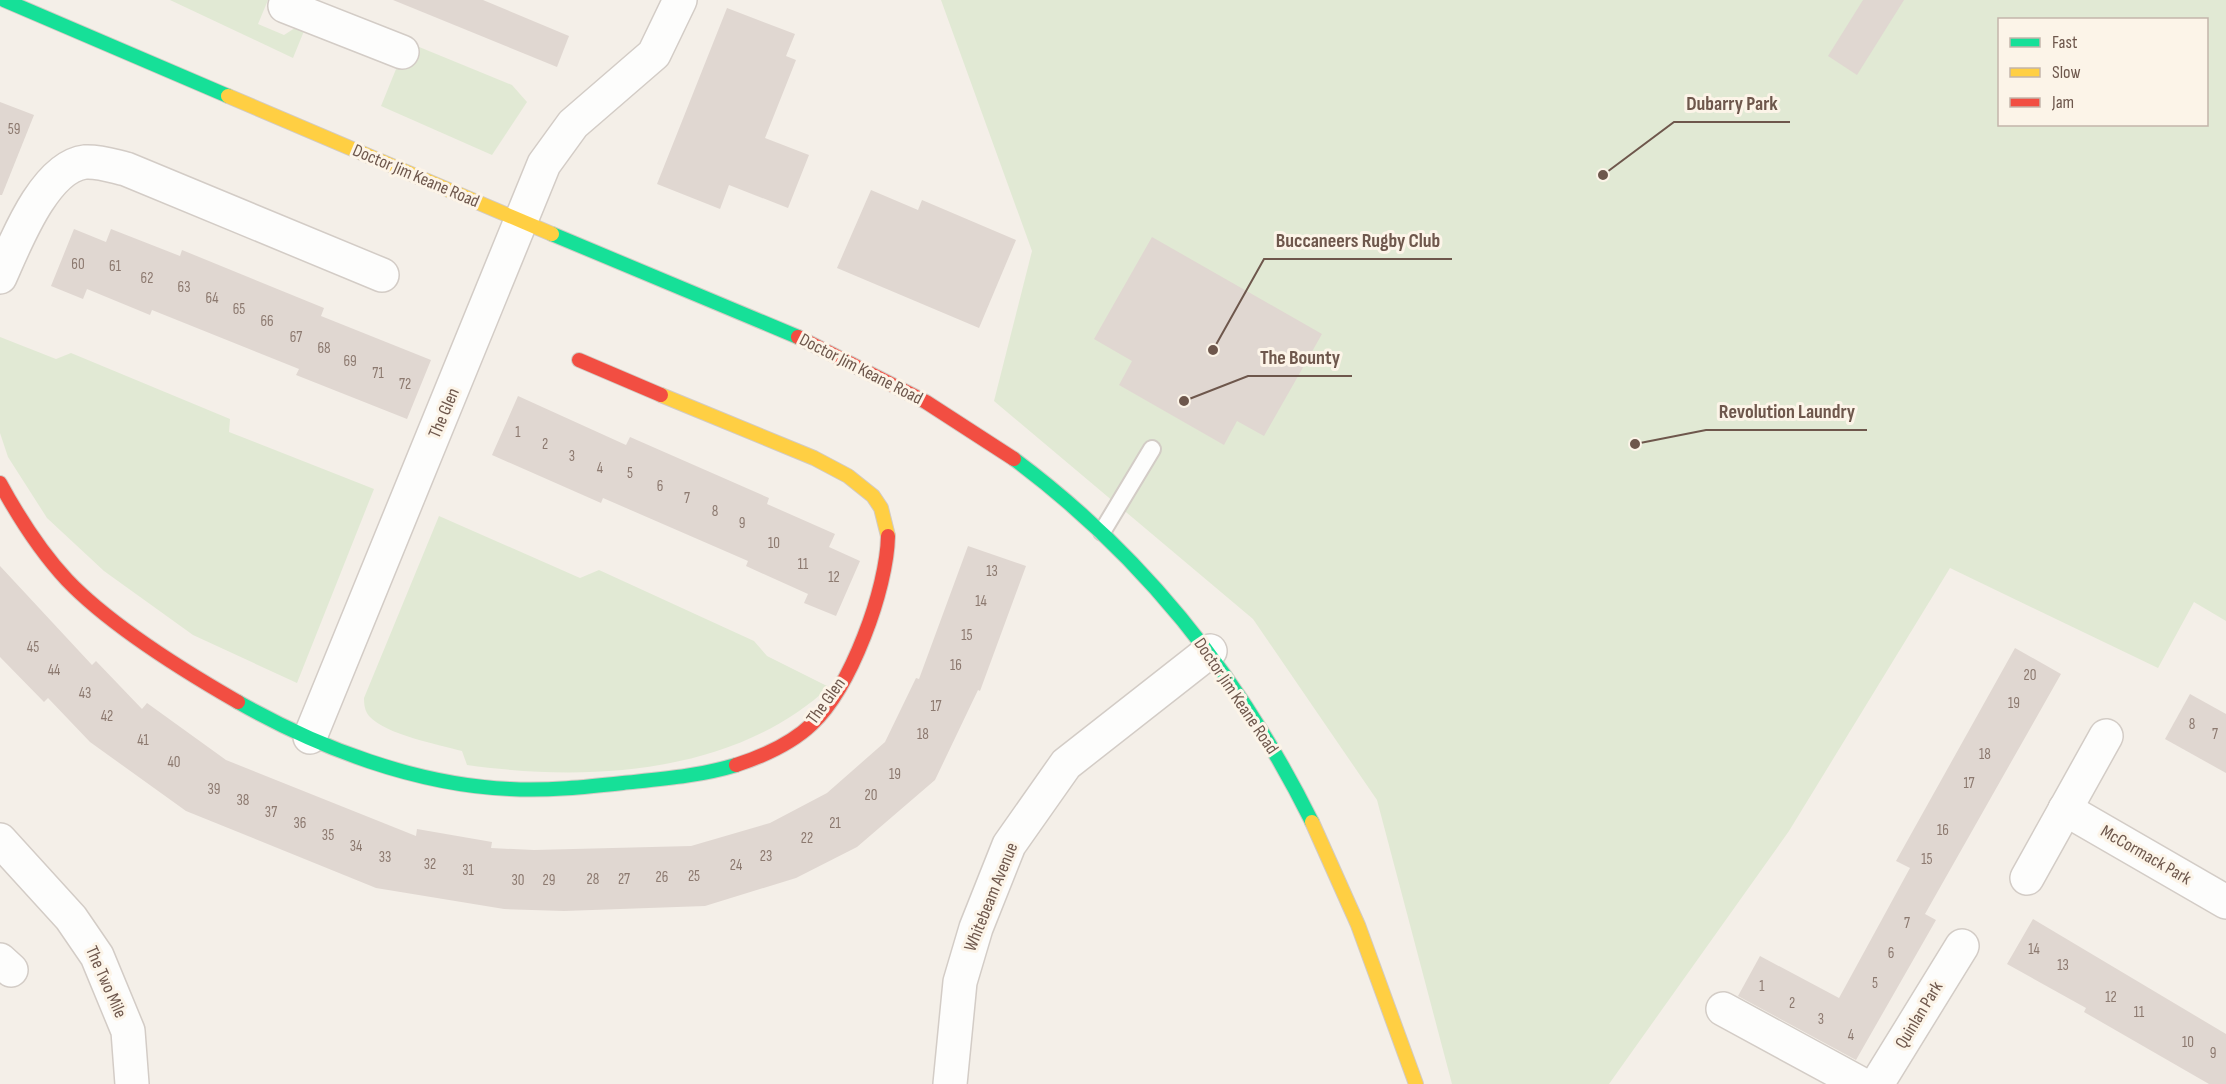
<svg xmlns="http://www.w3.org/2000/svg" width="2226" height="1084" font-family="'Sofia Sans Condensed',sans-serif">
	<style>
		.green { fill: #e1e9d4; fill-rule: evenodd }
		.building { fill: #e0d7d1 }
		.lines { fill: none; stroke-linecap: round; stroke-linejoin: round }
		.lane-casing { stroke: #d3ccc6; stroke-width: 20 }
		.street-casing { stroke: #d3ccc6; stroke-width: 36 }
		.fast-casing { stroke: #d2cbc4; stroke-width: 16 }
		.slow-casing { stroke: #d2cbc4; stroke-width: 16 }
		.jam-casing { stroke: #d2cbc4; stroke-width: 16 }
		.lane { stroke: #fdfdfc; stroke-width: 16 }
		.street { stroke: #fdfdfc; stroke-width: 33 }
		.fast { stroke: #16e098; stroke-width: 14 }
		.slow { stroke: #ffcf43; stroke-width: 14 }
		.jam { stroke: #f24e42; stroke-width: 14 }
		.labels { text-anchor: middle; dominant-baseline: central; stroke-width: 6; stroke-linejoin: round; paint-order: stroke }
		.number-label { font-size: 15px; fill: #8c796f }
		.street-label { font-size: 18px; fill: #6e574c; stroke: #fcf4e8 }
		.leader { fill: none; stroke: #6e574c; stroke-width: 2 }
		.callout-dot { fill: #6e574c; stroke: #fcf4e8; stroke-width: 2 }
		.callout-label { font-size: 20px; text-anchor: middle; font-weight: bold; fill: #6e574c; stroke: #fcf4e8; stroke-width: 6; stroke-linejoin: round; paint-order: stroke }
	</style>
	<rect width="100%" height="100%" fill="#f4efe8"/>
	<!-- green -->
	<g class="green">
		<path d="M 170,0 L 268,0 L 258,24 L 284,35 L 295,28 L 304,31 L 293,58 Z"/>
		<path d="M 941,0 L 2226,0 L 2226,621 L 2194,602 L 2158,668 L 1950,568 L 1789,831 L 1609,1084 L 1452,1084 L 1377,800 L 1253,619 L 994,401 L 1032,251 ZM 2000,20 L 2206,20 L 2206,124 L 2000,124 Z"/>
		<path d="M 407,42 L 512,85 L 527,102 L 492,155 L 381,106 Z"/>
		<path d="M 0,337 L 56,359 L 71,353 L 230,419 L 229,432 L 374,489 L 297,683 L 193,635 L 104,571 L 47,518 L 8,457 L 0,433 Z"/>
		<path d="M 439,516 L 580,578 L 599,570 L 754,641 L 767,656 L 829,687 C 734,775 588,782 467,765 L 462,751 C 436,744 387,735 369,716 C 365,711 364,705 364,698 Z"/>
	</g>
	<!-- building -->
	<g class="building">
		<path d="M 393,0 L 483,0 L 569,36 L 557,67 Z"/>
		<path d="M 1863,0 L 1904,0 L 1857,75 L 1828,56 Z"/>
		<path d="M 727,8 L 795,34 L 786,56 L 796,60 L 765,138 L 809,155 L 788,208 L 729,185 L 720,209 L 657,184 Z"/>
		<path d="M 0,102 L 34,115 L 2,195 L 0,195 Z"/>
		<path d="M 871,190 L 918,210 L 922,200 L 1016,240 L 979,328 L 837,268 Z"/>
		<path d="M 74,229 L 106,242 L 111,229 L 180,256 L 182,250 L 324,308 L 321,316 L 431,360 L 407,419 L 296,375 L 299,369 L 152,310 L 150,315 L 87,289 L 83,299 L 51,286 Z"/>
		<path d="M 1152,237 L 1322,334 L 1264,436 L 1237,421 L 1224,445 L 1119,385 L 1132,361 L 1094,339 Z"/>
		<path d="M 518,396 L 626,445 L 630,437 L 769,498 L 767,504 L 835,534 L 829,547 L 860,561 L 836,616 L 804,603 L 808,594 L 746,566 L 748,561 L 603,498 L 601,503 L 492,455 Z"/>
		<path d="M 968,546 L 1026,566 L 980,691 L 978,690 L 935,780 L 857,847 L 796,878 L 705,906 L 564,911 L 504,909 L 376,888 L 186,811 L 90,742 L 48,698 L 44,702 L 0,657 L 0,566 L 92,665 L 96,661 L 142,709 L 147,703 L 226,760 L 416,836 L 417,829 L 492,842 L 491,848 L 534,850 L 691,846 L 770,823 L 827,793 L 885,742 L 916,678 L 919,679 Z"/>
		<path d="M 2015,648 L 2061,674 L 1925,914 L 1936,920 L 1856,1060 L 1738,996 L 1760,956 L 1839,998 L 1910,868 L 1896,861 Z"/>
		<path d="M 2190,694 L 2226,714 L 2226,773 L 2165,739 Z"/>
		<path d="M 2033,919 L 2226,1034 L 2226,1084 L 2209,1084 L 2084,1012 L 2086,1008 L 2007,964 Z"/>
	</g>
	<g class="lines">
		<defs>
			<path id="lane" d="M 1102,532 L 1152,449"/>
			<g id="street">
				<path d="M 287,0 L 285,6 L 402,52"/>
				<path d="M 0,277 C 15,244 44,167 85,162 C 99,161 113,166 126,169 L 382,275"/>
				<path d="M 310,737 L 544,164 L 573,124 L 654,54 L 680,0"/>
				<path d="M 2065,809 L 2226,902"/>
				<path d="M 0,840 L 71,918 L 97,956 L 128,1031 L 132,1084"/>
				<path d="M 2027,878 L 2106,736"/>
				<path d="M 0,960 L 11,970"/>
				<path d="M 1723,1009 L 1861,1084"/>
				<path d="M 950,1084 L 960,982 L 976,928 L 1009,845 L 1066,764 L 1210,651"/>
				<path d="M 1877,1084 L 1962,946"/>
			</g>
			<g id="fast">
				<path d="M 4,0 L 228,96"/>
				<path d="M 552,234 L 798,337"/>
				<path d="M 1014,459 C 1143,555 1241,679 1312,822"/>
				<path d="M 238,702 C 319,748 416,785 510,789 C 548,791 586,787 623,783 C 661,779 700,776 736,765"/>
			</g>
			<g id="slow">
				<path d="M 228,96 L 552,234"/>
				<path d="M 661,395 L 814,458 L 848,476 L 873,496 L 881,508 L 888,536"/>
				<path d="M 1312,822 L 1358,925 L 1416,1084"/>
			</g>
			<g id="jam">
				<path d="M 798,337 L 926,402 L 1014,459"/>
				<path d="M 579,360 L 661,395"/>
				<path d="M 0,483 C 19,518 40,551 67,580 C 110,625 184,671 238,702"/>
				<path d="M 736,765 C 764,756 791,744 812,724 C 851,687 887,589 888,536"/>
			</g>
		</defs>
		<!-- lane casing -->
		<use href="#lane" class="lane-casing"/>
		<!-- street casing -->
		<use href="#street" class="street-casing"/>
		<!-- fast casing -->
		<use href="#fast" class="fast-casing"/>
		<!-- slow casing -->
		<use href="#slow" class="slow-casing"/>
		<!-- jam casing -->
		<use href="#jam" class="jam-casing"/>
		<!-- lane -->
		<use href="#lane" class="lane"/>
		<!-- street -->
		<use href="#street" class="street"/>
		<!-- fast -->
		<use href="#fast" class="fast"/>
		<!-- slow -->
		<use href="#slow" class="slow"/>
		<!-- jam -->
		<use href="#jam" class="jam"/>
	</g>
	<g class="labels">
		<!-- number labels -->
		<g class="number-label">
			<text x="14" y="129">59</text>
			<text x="78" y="264">60</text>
			<text x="115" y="266">61</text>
			<text x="147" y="278">62</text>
			<text x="184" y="287">63</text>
			<text x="212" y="298">64</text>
			<text x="239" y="309">65</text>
			<text x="267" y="321">66</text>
			<text x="296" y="337">67</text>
			<text x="324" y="348">68</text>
			<text x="350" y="361">69</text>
			<text x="378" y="373">71</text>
			<text x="405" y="384">72</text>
			<text x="518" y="432">1</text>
			<text x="545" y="444">2</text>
			<text x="572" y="456">3</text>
			<text x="600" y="468">4</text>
			<text x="630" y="473">5</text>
			<text x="660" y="486">6</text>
			<text x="687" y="498">7</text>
			<text x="715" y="511">8</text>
			<text x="742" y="523">9</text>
			<text x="774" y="543">10</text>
			<text x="803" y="564">11</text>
			<text x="992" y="571">13</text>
			<text x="834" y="577">12</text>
			<text x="981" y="601">14</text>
			<text x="967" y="635">15</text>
			<text x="33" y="647">45</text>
			<text x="956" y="665">16</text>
			<text x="54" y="670">44</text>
			<text x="2030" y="675">20</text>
			<text x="85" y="693">43</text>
			<text x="2014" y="703">19</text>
			<text x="936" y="706">17</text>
			<text x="107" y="716">42</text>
			<text x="2192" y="724">8</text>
			<text x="923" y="734">18</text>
			<text x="2215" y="734">7</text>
			<text x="143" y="740">41</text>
			<text x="1985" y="754">18</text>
			<text x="174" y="762">40</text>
			<text x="895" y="774">19</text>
			<text x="1969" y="783">17</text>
			<text x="214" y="789">39</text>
			<text x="871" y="795">20</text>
			<text x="243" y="800">38</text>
			<text x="271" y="812">37</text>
			<text x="300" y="823">36</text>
			<text x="835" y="823">21</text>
			<text x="1943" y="830">16</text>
			<text x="328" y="835">35</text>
			<text x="807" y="838">22</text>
			<text x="356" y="846">34</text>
			<text x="766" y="856">23</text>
			<text x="385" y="857">33</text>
			<text x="1927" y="859">15</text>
			<text x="430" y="864">32</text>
			<text x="736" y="865">24</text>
			<text x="468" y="870">31</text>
			<text x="694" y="876">25</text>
			<text x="662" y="877">26</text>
			<text x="593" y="879">28</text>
			<text x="624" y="879">27</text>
			<text x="518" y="880">30</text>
			<text x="549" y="880">29</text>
			<text x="1907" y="923">7</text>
			<text x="2034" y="949">14</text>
			<text x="1891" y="953">6</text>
			<text x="2063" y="965">13</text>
			<text x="1875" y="983">5</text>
			<text x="1762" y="986">1</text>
			<text x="2111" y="997">12</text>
			<text x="1792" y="1003">2</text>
			<text x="2139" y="1012">11</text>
			<text x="1821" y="1019">3</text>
			<text x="1851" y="1035">4</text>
			<text x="2188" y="1042">10</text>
			<text x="2213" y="1053">9</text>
		</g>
		<!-- street labels -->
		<g class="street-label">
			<text transform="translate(416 176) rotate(23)">Doctor Jim Keane Road</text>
			<text transform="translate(861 369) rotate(27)">Doctor Jim Keane Road</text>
			<text transform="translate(444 413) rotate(-67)">The Glen</text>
			<text transform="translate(1236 696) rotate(56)">Doctor Jim Keane Road</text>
			<text transform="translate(826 701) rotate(-54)">The Glen</text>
			<text transform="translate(2146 855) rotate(30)">McCormack Park</text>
			<text transform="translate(991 897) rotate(-68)">Whitebeam Avenue</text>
			<text transform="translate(106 982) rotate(66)">The Two Mile</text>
			<text transform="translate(1919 1015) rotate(-59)">Quinlan Park</text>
		</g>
	</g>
	<!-- callouts -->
	<path class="leader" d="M1603 175L1674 122H1790M1213 350L1264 259H1452M1184 401L1248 376H1352M1635 444L1706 430H1867"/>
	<g class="callout-dot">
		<circle cx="1603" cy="175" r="6"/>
		<circle cx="1213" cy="350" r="6"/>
		<circle cx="1184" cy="401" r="6"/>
		<circle cx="1635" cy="444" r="6"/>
	</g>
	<g class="callout-label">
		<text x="1732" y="110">Dubarry Park</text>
		<text x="1358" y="247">Buccaneers Rugby Club</text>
		<text x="1300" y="364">The Bounty</text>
		<text x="1787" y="418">Revolution Laundry</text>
	</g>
	<!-- legend -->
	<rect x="1998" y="18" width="210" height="108" fill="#fcf4e8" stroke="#c3b5aa" stroke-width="1.5"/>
	<rect x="2010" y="38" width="30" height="9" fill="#16e098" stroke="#c3b5aa" stroke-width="1.5"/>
	<text x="2052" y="48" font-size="18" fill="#6e574c">Fast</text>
	<rect x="2010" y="68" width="30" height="9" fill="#ffcf43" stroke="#c3b5aa" stroke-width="1.5"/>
	<text x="2052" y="78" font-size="18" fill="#6e574c">Slow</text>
	<rect x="2010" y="98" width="30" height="9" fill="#f24e42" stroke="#c3b5aa" stroke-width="1.5"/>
	<text x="2052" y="108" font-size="18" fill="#6e574c">Jam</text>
</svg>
